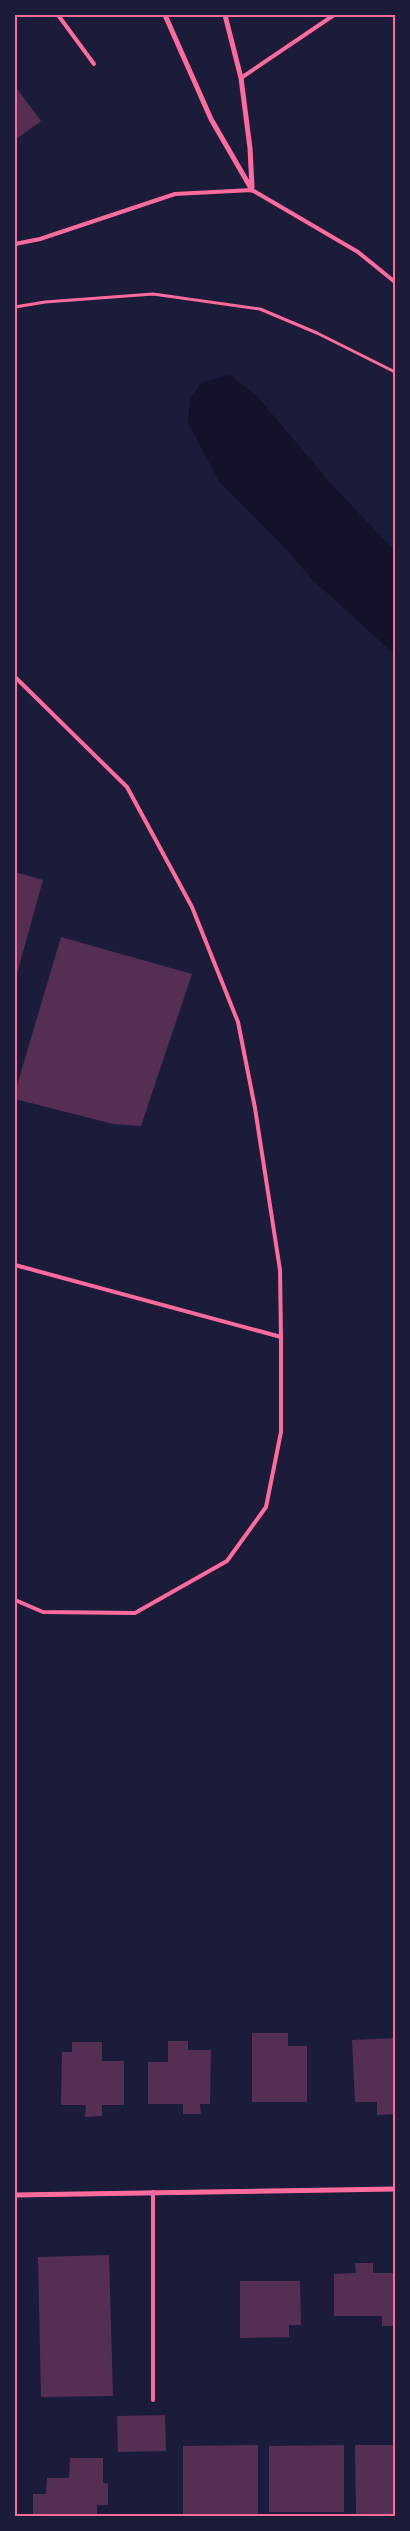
<svg xmlns="http://www.w3.org/2000/svg" width="410" height="2531" font-family="Figtree,sans-serif">
	<style>
		.water { fill: #12122b }
		.building { fill: #542f53 }
		.lines { fill: none; stroke-linecap: round; stroke-linejoin: round }
		.path { stroke: #ff6b9d; stroke-width: 3 }
		.service { stroke: #ff6b9d; stroke-width: 4 }
		.minor { stroke: #ff6b9d; stroke-width: 5 }
		.neatline { fill: none; stroke: #ff6b9d; stroke-width: 2 }
	</style>
	<rect width="100%" height="100%" fill="#1b1b3a"/>
	<!-- water -->
	<path class="water" d="M 230,375 L 256,395 L 332,485 L 395,551 L 395,655 L 313,580 L 284,547 L 219,481 L 188,423 L 190,399 L 202,382 Z"/>
	<!-- building -->
	<g class="building">
		<path d="M 15,86 L 41,121 L 15,140 Z"/>
		<path d="M 15,872 L 43,880 L 16,977 L 15,977 Z"/>
		<path d="M 61,937 L 192,974 L 141,1126 L 113,1124 L 15,1099 L 15,1092 Z"/>
		<path d="M 252,2033 L 288,2033 L 288,2046 L 307,2046 L 307,2102 L 252,2102 Z"/>
		<path d="M 395,2038 L 395,2114 L 377,2115 L 377,2102 L 355,2102 L 352,2040 Z"/>
		<path d="M 168,2041 L 188,2041 L 188,2050 L 211,2050 L 210,2104 L 200,2104 L 201,2114 L 183,2114 L 183,2104 L 148,2104 L 148,2062 L 168,2062 Z"/>
		<path d="M 72,2042 L 102,2042 L 102,2061 L 124,2061 L 124,2105 L 102,2105 L 102,2116 L 85,2117 L 86,2105 L 61,2105 L 62,2052 L 72,2052 Z"/>
		<path d="M 109,2255 L 113,2396 L 41,2397 L 38,2257 Z"/>
		<path d="M 355,2263 L 373,2263 L 373,2273 L 395,2273 L 395,2326 L 382,2326 L 382,2316 L 334,2316 L 334,2274 L 356,2273 Z"/>
		<path d="M 240,2281 L 300,2281 L 301,2325 L 289,2325 L 289,2337 L 240,2338 Z"/>
		<path d="M 165,2415 L 166,2451 L 118,2452 L 117,2416 Z"/>
		<path d="M 258,2445 L 258,2514 L 183,2514 L 183,2446 Z"/>
		<path d="M 344,2445 L 344,2512 L 269,2512 L 269,2446 Z"/>
		<path d="M 355,2445 L 395,2445 L 395,2515 L 356,2515 Z"/>
		<path d="M 70,2458 L 103,2458 L 103,2483 L 108,2483 L 108,2505 L 97,2505 L 97,2516 L 33,2516 L 33,2494 L 46,2494 L 47,2478 L 69,2478 Z"/>
	</g>
	<g class="lines">
		<!-- path -->
		<path class="path" d="M 15,307 L 45,302 L 153,294 L 260,309 L 317,333 L 395,372"/>
		<!-- service -->
		<g class="service">
			<path d="M 58,15 L 94,64"/>
			<path d="M 241,78 L 334,15"/>
			<path d="M 15,244 L 40,239 L 175,194 L 252,190 L 358,252 L 395,282"/>
			<path d="M 15,677 L 127,787 L 192,907 L 238,1022 L 255,1108 L 280,1270 L 281,1337 L 15,1265"/>
			<path d="M 15,1600 L 43,1612 L 135,1613 L 227,1561 L 266,1507 L 281,1432 L 281,1337"/>
			<path d="M 153,2400 L 153,2192"/>
		</g>
		<!-- minor -->
		<g class="minor">
			<path d="M 165,15 L 211,119 L 252,190"/>
			<path d="M 225,15 L 241,78 L 250,148 L 252,187"/>
			<path d="M 15,2195 L 395,2189"/>
		</g>
	</g>
	<!-- border -->
	<rect width="410" height="2531" fill="none" stroke="#1b1b3a" stroke-width="32"/>
	<rect x="16" y="16" width="378" height="2499" class="neatline"/>
</svg>
